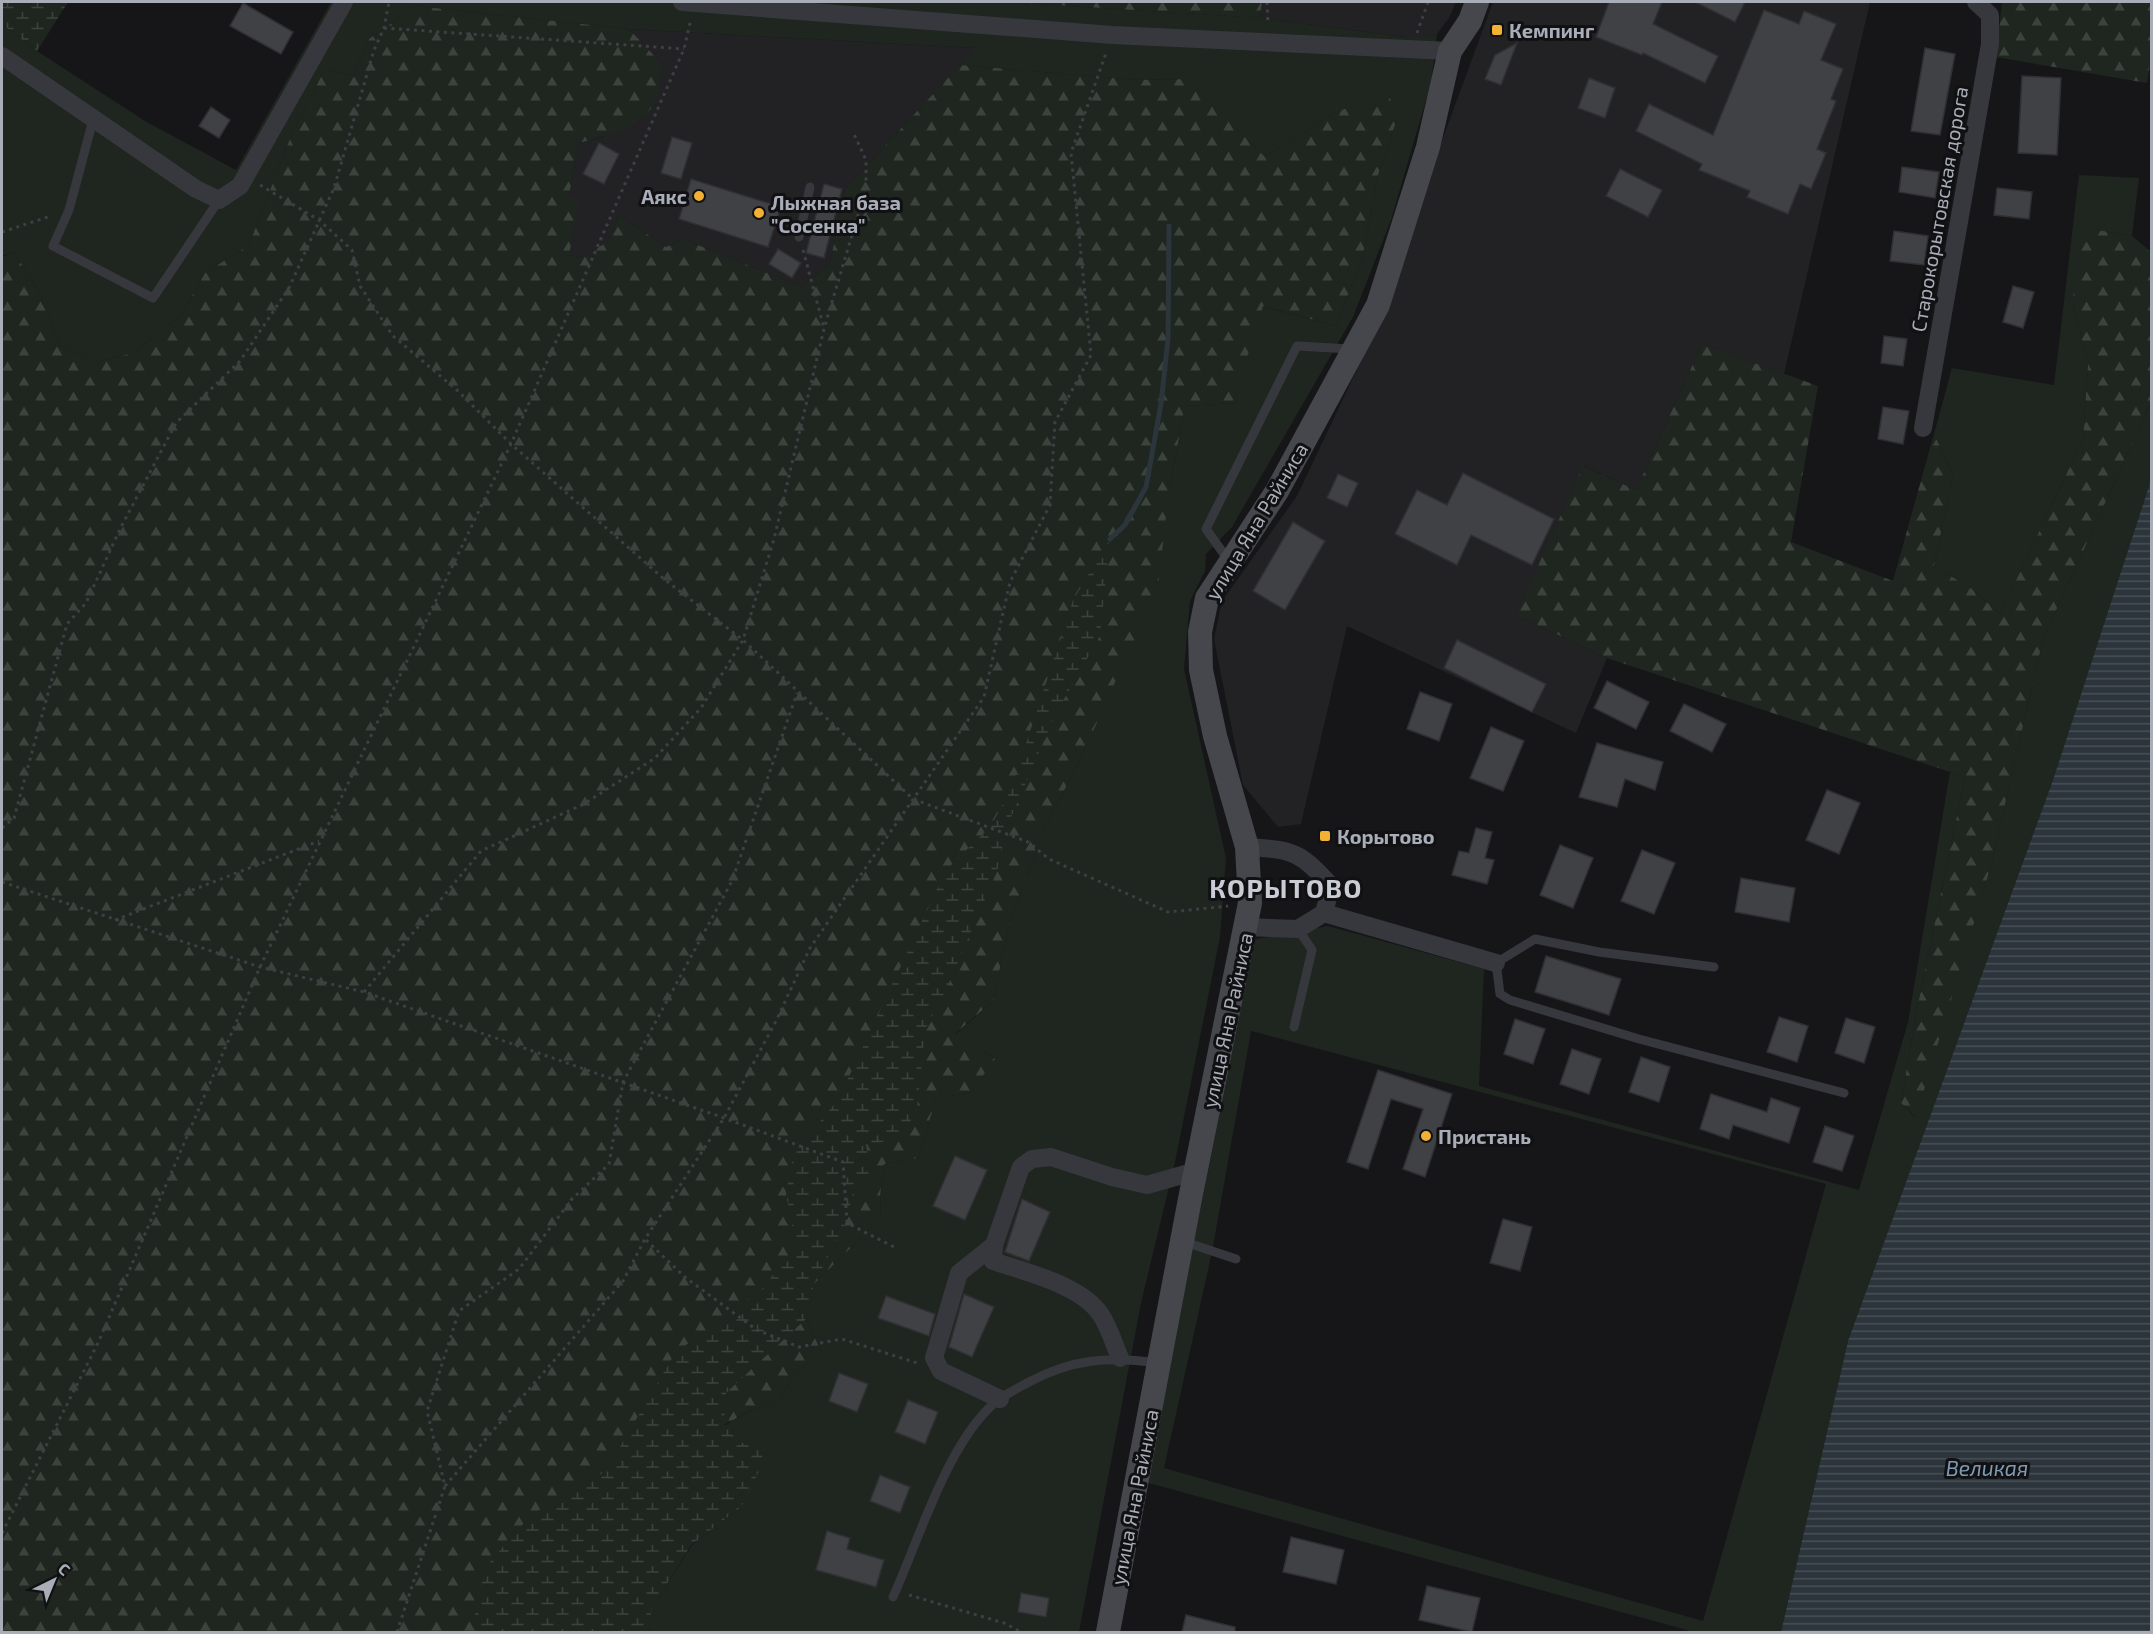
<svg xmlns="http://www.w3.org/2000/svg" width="2153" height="1634" font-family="'Exo 2',sans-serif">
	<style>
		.built { fill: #222225 }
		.grass { fill: #1e261f; fill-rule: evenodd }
		.forest { fill: url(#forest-firs) }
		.wetland { fill: url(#wetland-marsh) }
		.water { fill: url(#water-rules) }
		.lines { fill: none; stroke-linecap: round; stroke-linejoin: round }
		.stream { stroke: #2c353c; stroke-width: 5 }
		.building { fill: #404145; stroke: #303034; stroke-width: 1.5 }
		.path { stroke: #3d3f44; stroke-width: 3; stroke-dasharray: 3 4.5; stroke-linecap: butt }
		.lane { stroke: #37383d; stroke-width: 9 }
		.street { stroke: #37383d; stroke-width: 18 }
		.secondary { stroke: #45474d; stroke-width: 24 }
		.poi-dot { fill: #f2b134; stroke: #111113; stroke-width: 2 }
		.labels { text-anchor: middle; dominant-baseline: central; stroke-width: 6; stroke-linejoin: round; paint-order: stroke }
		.poi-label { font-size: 20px; font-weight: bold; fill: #a8adb8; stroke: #111113; text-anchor: start }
		.street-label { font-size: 20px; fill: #a8adb8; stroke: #111113 }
		.water-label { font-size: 21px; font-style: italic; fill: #7f9bb3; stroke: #111113 }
		.district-label { font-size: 26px; font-weight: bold; letter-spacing: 1.5px; fill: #c9ccd4; stroke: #111113 }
	</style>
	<defs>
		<pattern id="forest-firs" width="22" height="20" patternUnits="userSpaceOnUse" patternTransform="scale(1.5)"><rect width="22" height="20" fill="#1e261f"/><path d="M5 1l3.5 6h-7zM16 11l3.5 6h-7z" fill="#3c433d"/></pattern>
		<pattern id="wetland-marsh" width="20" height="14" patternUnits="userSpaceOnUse" patternTransform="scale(1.5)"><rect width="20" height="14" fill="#1e261f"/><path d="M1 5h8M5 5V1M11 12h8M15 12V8" fill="none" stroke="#3c433d"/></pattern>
		<pattern id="water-rules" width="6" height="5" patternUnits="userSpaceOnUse" patternTransform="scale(1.5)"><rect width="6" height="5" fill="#2c353c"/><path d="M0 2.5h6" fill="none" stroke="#485056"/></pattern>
	</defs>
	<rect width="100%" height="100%" fill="#161618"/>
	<!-- built -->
	<g class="built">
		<path d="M 1262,2 L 1456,2 L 1449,18 L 1437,34 L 1427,37 L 1406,37 L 1260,18 Z"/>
		<path d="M 1493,2 L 1870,2 L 1784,374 L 1702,344 L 1636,490 L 1584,466 L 1516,615 L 1607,658 L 1576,733 L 1347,626 L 1301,824 L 1278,827 L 1243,785 L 1214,639 L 1222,601 L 1297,496 L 1361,361 Z"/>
		<path d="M 629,29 L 976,48 L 845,189 L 830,263 L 802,287 L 683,239 L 666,247 L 619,215 L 610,240 L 582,258 L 569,255 L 569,195 L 579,143 L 603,137 L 663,65 Z"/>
	</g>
	<!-- grass -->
	<g class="grass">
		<path d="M 331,2 L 1009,2 L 1260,18 L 1406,37 L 1427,37 L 1437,34 L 1431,83 L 1391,220 L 1353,317 L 1232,527 L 1206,554 L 1205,571 L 1190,601 L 1184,669 L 1226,858 L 1220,937 L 1175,1162 L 1141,1303 L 1079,1632 L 648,1632 L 651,1610 L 692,1545 L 741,1507 L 763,1448 L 740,1442 L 724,1426 L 750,1411 L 780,1400 L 795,1374 L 821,1351 L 806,1319 L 814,1284 L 881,1218 L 880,1197 L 884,1164 L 918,1158 L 936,1099 L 971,1092 L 994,1058 L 956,1034 L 993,1001 L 1008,929 L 1046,825 L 1080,760 L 1117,673 L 1169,490 L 1185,406 L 1233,403 L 1262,306 L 1336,326 L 1363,256 L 1377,178 L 1398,116 L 1336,112 L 1265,157 L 1187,79 L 1137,80 L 960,65 L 975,48 L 629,29 L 416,6 L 369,39 L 353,76 L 325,69 L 291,136 L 249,245 L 205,273 L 181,315 L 133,353 L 96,362 L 59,345 L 40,294 L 14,252 L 2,256 L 2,24 L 37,51 L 145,121 L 236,170 Z"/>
		<path d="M 2079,175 L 2139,178 L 2132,236 L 2092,229 L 2073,301 L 2088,365 L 2083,439 L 2000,614 L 1972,589 L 1934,566 L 1953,474 L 1934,434 L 1952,368 L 2054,385 Z"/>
		<path d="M 2151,402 L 2151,480 L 2053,780 L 1848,1341 L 1781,1632 L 1694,1632 L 1145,1482 L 1216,1132 L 1251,940 L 1328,926 L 1484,969 L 1479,1086 L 1859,1190 L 1908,1022 L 1950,772 L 1965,777 L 1916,1014 L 1901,1103 L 1915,1117 L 1990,869 L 2043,639 ZM 1251,1031 L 1826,1184 L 1703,1621 L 1164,1468 L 1212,1252 Z"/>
	</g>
	<!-- forest -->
	<g class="forest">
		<path d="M 1009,2 L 1262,2 L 1260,18 Z"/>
		<path d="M 2002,2 L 2151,2 L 2152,51 L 2147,83 L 1996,57 Z"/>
		<path d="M 416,6 L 629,29 L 663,65 C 660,76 660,97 653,106 C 636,128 604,137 579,143 L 569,195 L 579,203 L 569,255 L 582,258 L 610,240 L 619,215 L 666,247 L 683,239 L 802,287 L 830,263 L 845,189 L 960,65 L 1137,80 L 1187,79 L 1265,157 L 1336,112 L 1388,94 L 1398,116 L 1377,178 L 1363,256 L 1336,326 L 1263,306 L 1233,403 L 1185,406 L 1169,490 L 1158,587 L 1080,760 L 1046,825 L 1008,929 L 993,1001 L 956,1033 L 995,1059 L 971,1092 L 936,1099 L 918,1158 L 884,1164 L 880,1197 L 881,1218 L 814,1284 L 806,1319 L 821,1351 L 795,1374 L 780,1400 L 750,1411 L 724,1425 L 740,1442 L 763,1448 L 761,1467 L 741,1507 L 691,1545 L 651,1610 L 648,1632 L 2,1632 L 2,257 L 14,252 L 40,294 L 59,345 L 96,362 L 133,353 L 181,315 L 205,273 L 249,245 L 291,136 L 325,69 L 353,76 L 369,39 Z"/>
		<path d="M 2092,229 L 2132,236 L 2151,252 L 2151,402 L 2043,639 L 1990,869 L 1916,1117 L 1901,1103 L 1916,1014 L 1965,777 L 1607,658 L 1516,615 L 1583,466 L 1636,490 L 1702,344 L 1818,386 L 1791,542 L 1893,581 L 1934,434 L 1953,474 L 1934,566 L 1972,589 L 2000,614 L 2083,439 L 2088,365 L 2073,301 L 2077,251 Z"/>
	</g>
	<!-- wetland -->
	<g class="wetland">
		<path d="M 2,2 L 68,2 L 37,51 L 2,24 Z"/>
		<path d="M 1110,539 L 1100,636 L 1055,715 L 1006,829 L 997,871 L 945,992 L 925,1030 L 917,1109 L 900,1140 L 866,1144 L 872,1181 L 854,1189 L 846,1222 L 814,1284 L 806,1319 L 726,1393 L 724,1426 L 740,1442 L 763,1448 L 761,1467 L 741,1507 L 691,1545 L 651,1610 L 648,1632 L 478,1632 L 474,1606 L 489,1563 L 531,1515 L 606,1471 L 675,1353 L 763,1288 L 796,1245 L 786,1194 L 795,1145 L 811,1133 L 839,1098 L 946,870 L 990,827 L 1011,790 L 1073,600 Z"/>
	</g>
	<!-- water -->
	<path class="water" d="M 2151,480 L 2151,1632 L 1781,1632 L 1848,1341 L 2053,780 Z"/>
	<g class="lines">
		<!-- stream -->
		<path class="stream" d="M 1110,539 L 1125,525 L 1146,487 L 1161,404 L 1168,339 L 1169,226"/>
	</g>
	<!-- building -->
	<g class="building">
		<path d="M 1609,2 L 1662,2 L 1653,24 L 1718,56 L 1705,83 L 1643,53 L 1642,55 L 1596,37 Z"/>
		<path d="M 1695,2 L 1745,2 L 1735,22 Z"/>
		<path d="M 243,3 L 293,32 L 281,54 L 230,26 Z"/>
		<path d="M 1764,10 L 1799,24 L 1804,11 L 1836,24 L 1821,60 L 1843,69 L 1831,99 L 1836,101 L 1817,149 L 1826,153 L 1811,189 L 1800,184 L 1788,214 L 1747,197 L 1750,191 L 1699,170 L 1702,164 L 1636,131 L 1649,104 L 1713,135 Z"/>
		<path d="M 1517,43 L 1501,85 L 1485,79 L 1495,55 Z"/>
		<path d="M 1925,48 L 1955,54 L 1940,135 L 1911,131 Z"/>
		<path d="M 2022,76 L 2061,78 L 2057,155 L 2018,153 Z"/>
		<path d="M 1589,78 L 1615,88 L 1605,118 L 1578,108 Z"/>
		<path d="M 211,107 L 230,120 L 219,138 L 199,126 Z"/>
		<path d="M 672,137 L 692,143 L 681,179 L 661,173 Z"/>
		<path d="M 599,143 L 619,154 L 604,184 L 583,174 Z"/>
		<path d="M 1902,167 L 1939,172 L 1935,198 L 1899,192 Z"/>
		<path d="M 1620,169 L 1662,190 L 1648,217 L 1606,196 Z"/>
		<path d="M 691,179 L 781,207 L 768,247 L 679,219 Z"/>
		<path d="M 824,184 L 842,189 L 824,258 L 806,253 Z"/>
		<path d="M 1997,188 L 2032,192 L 2029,219 L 1994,215 Z"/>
		<path d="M 1894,231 L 1928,236 L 1924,265 L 1890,261 Z"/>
		<path d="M 778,249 L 801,263 L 792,278 L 769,264 Z"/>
		<path d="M 2013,286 L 2034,292 L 2023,328 L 2003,322 Z"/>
		<path d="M 1884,336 L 1907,339 L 1903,366 L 1881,363 Z"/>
		<path d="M 1883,407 L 1909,411 L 1903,444 L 1878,439 Z"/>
		<path d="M 1463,473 L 1554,519 L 1532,565 L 1471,535 L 1457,565 L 1395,534 L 1417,490 L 1447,505 Z"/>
		<path d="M 1338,474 L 1358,483 L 1347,507 L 1327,498 Z"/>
		<path d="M 1293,522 L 1325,541 L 1285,610 L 1253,591 Z"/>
		<path d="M 1457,640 L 1546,684 L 1532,712 L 1444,668 Z"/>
		<path d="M 1607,681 L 1649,702 L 1636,729 L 1594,708 Z"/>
		<path d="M 1420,692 L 1452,704 L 1439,741 L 1407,729 Z"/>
		<path d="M 1684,704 L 1726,724 L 1712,752 L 1670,731 Z"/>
		<path d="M 1491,727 L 1524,741 L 1503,791 L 1470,778 Z"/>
		<path d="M 1597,743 L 1663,762 L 1655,790 L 1625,779 L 1617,807 L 1579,797 Z"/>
		<path d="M 1827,790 L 1860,803 L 1839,854 L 1806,840 Z"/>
		<path d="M 1476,828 L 1492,832 L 1485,858 L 1494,860 L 1487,884 L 1452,875 L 1459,851 L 1469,853 Z"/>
		<path d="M 1560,845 L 1593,858 L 1573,908 L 1540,895 Z"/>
		<path d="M 1642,850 L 1675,863 L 1654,914 L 1621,901 Z"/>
		<path d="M 1741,878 L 1795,888 L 1789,922 L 1735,912 Z"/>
		<path d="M 1546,956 L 1621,979 L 1609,1015 L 1535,992 Z"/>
		<path d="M 1779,1017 L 1808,1026 L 1797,1062 L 1767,1052 Z"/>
		<path d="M 1846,1018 L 1875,1027 L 1864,1063 L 1835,1053 Z"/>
		<path d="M 1515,1019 L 1545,1029 L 1533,1064 L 1504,1054 Z"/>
		<path d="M 1572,1049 L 1601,1059 L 1589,1094 L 1560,1084 Z"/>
		<path d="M 1641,1057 L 1670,1067 L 1659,1102 L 1629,1092 Z"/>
		<path d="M 1378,1070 L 1452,1094 L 1425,1177 L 1403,1169 L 1423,1109 L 1391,1099 L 1368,1169 L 1347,1162 Z"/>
		<path d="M 1711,1094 L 1767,1112 L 1771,1098 L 1800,1108 L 1789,1143 L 1733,1125 L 1729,1139 L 1700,1129 Z"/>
		<path d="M 1825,1126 L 1854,1136 L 1842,1171 L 1813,1162 Z"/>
		<path d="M 955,1156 L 987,1170 L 965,1220 L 933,1206 Z"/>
		<path d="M 1022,1199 L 1050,1212 L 1029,1261 L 1005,1252 Z"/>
		<path d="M 1503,1219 L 1532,1227 L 1520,1271 L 1490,1263 Z"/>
		<path d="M 964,1294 L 994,1307 L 972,1357 L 949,1347 Z"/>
		<path d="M 886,1296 L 935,1314 L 929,1336 L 878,1318 Z"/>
		<path d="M 839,1373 L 868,1384 L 857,1412 L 829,1401 Z"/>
		<path d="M 908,1400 L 938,1412 L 925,1444 L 895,1432 Z"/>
		<path d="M 880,1475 L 910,1487 L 900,1513 L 870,1501 Z"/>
		<path d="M 827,1531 L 850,1538 L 847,1549 L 884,1560 L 876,1587 L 816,1570 Z"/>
		<path d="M 1291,1537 L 1344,1550 L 1336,1584 L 1283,1572 Z"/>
		<path d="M 1427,1586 L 1480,1598 L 1472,1632 L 1419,1620 Z"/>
		<path d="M 1021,1593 L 1049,1598 L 1046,1617 L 1018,1612 Z"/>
		<path d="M 1186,1615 L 1235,1627 L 1235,1632 L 1182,1632 Z"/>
	</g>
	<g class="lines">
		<!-- path -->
		<g class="path">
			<path d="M 1267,2 L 1268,24"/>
			<path d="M 384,28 L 684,49"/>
			<path d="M 1417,33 L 1428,2"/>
			<path d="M 260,185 L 319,220 L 352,250 L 360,286 L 393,336 L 458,391 L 511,444 L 664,579 L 743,640 L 913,799 L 1028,842 L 1049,859 L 1168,912 L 1228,906"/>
			<path d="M 2,232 L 51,216"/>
			<path d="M 803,250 L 824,328"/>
			<path d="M 2,828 L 14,818 L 67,624 L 86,603 L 120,529 L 176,423 L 240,361 L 289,288 L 334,188 L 374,50 L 384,28 L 389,2"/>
			<path d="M 2,882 L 260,967 L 364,992 L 724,1118 L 843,1162 L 847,1223 L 896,1248"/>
			<path d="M 115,920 L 319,841"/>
			<path d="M 364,992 L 481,851 L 584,804 L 655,758 L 701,708 L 743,640 L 774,539 L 824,329 L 866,188 L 866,160 L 853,132"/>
			<path d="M 646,1240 L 686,1278 L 757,1330 L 799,1347 L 842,1339 L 917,1363"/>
			<path d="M 445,1486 L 623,1281 L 645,1239 L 724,1118 L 776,1021 L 810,948 L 984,697 L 1010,582 L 1050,505 L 1055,422 L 1091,355 L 1071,153 L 1106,53"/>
			<path d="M 2,1533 L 98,1343 L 260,967 L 511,444 L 684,49 L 691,19"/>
			<path d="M 909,1595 L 1004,1623 L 1021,1632"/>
			<path d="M 397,1632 L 445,1486 L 427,1411 L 459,1311 L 519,1269 L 572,1199 L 609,1164 L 623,1082 L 732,881 L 797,693"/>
		</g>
		<!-- lane -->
		<g class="lane">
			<path d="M 93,120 L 69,210 L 53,246 L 153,298 L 219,200"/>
			<path d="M 799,237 L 810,187"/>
			<path d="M 1229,561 L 1206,529 L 1297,346 L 1351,349"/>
			<path d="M 1714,967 L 1599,952 L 1535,939 L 1496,963 L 1500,994 L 1510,1000 L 1639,1039 L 1844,1093"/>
			<path d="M 1294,1027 L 1312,950 L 1298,929"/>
			<path d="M 1182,1241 L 1236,1259"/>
			<path d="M 893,1597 C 919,1540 950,1434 1001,1398 C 1010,1392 1020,1387 1029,1382 C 1072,1359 1109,1356 1157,1363"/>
		</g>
		<!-- street -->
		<g class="street">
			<path d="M 682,2 L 1113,35 L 1450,51"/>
			<path d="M 2,56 L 196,189 L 219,200 L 240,186 L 344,2"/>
			<path d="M 1923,428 L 1990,44 L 1990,15 L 1976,2"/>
			<path d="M 1324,913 L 1496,963"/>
			<path d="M 1246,927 L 1298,929 L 1324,913 L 1331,886 C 1299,851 1294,850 1247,847"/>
			<path d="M 994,1245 L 959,1273 L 934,1358 L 941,1371 L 1000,1399"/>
			<path d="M 1120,1358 C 1114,1344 1109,1327 1101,1315 C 1082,1285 1025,1272 993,1261 L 994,1245 L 1021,1167 L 1032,1159 L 1051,1157 L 1112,1177 L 1147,1185 L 1196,1171"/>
		</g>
		<!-- secondary -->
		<path class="secondary" d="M 1108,1632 L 1190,1199 L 1250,903 L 1247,847 L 1215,736 L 1201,670 L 1200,632 L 1207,598 L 1277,491 L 1378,305 L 1428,147 L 1450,51 L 1470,21 L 1477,2"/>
	</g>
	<!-- markers -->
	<g class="poi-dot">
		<rect x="1491" y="24" width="12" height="12" rx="3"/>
		<circle cx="699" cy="196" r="6"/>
		<circle cx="759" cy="213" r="6"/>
		<rect x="1319" y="830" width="12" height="12" rx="3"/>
		<circle cx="1426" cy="1136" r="6"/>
	</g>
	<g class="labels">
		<!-- poi labels -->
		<g class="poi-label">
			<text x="1509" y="30">Кемпинг</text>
			<text x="687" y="196" text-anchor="end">Аякс</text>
			<text x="771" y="202">Лыжная база<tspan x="771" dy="23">"Сосенка"</tspan></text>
			<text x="1337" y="836">Корытово</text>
			<text x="1438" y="1136">Пристань</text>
		</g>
		<!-- street labels -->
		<g class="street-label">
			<text transform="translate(1939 209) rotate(-80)">Старокорытовская дорога</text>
			<text transform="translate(1256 521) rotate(-59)">улица Яна Райниса</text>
			<text transform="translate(1227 1020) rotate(-78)">улица Яна Райниса</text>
			<text transform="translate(1134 1497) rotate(-79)">улица Яна Райниса</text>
		</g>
		<!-- water labels -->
		<g class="water-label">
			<text x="1987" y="1467">Великая</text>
		</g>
		<!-- district labels -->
		<g class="district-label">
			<text x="1286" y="887">КОРЫТОВО</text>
		</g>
	</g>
	<!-- border -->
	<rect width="2153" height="1634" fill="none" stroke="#a8adb8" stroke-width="6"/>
	<!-- north arrow -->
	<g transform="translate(54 1580) rotate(43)" stroke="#111113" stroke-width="4.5" paint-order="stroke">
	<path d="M0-4.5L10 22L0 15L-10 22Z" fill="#a8adb8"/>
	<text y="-9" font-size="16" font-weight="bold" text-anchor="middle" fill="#a8adb8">С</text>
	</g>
</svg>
